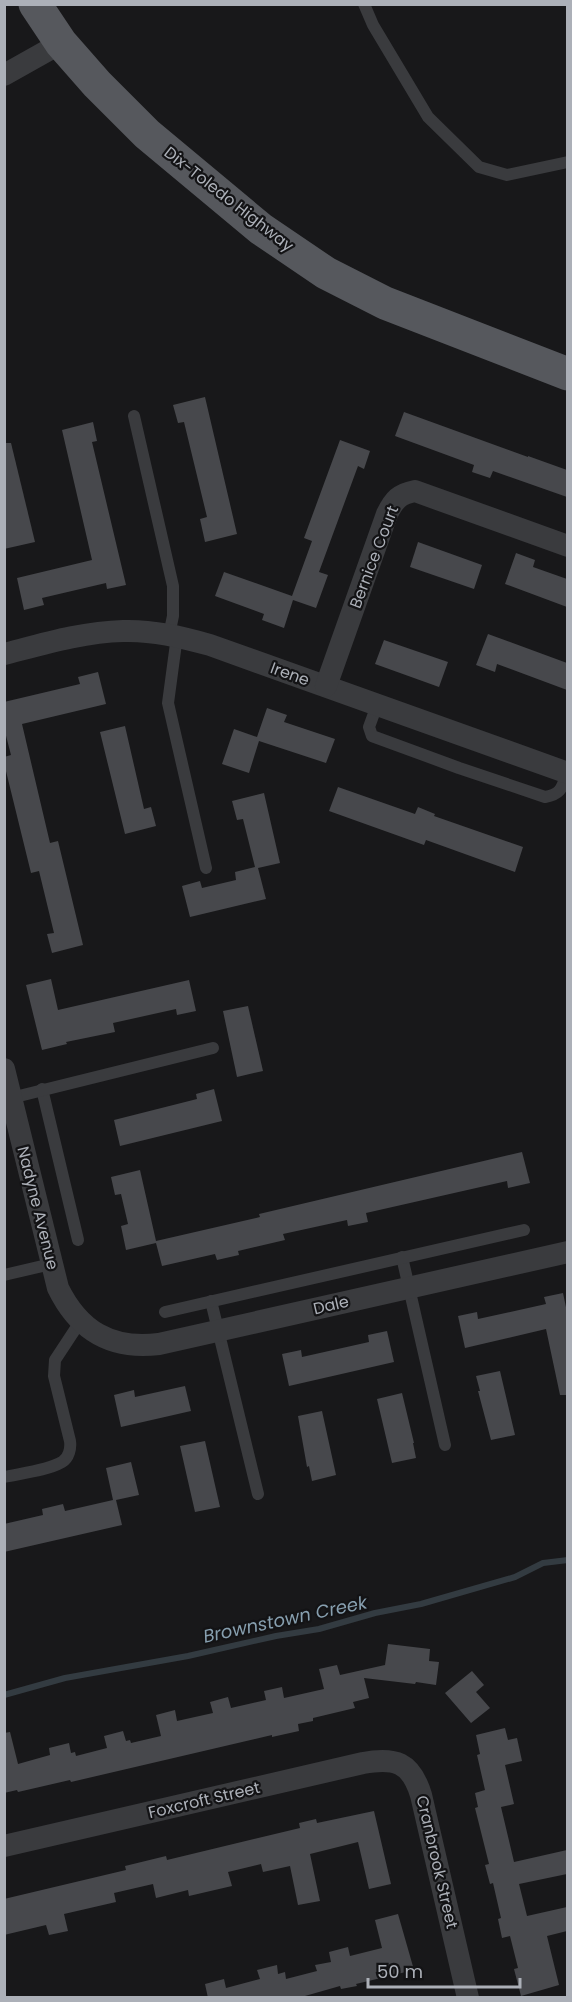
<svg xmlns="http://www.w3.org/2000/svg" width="572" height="2002" font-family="Poppins,sans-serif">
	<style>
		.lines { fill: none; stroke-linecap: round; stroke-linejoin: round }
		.stream { stroke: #333b41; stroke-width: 6 }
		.building { fill: #47484c }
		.lane { stroke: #3a3b3e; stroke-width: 12 }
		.street { stroke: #3a3b3e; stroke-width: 22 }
		.primary { stroke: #56585d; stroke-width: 33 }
		.labels { text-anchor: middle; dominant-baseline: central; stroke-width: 4.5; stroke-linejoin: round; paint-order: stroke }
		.street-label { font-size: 16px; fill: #acb0b8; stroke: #131315 }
		.water-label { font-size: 18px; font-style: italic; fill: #879faf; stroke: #131315 }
	</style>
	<rect width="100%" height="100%" fill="#18181a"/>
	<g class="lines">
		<!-- stream -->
		<path class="stream" d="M 4,1695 L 65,1678 L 188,1656 L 276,1636 L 319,1629 L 375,1613 L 421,1604 L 515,1577 L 543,1563 L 568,1560"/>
	</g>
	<!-- building -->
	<g class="building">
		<path d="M 205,397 L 237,534 L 205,542 L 200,519 L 207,517 L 184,422 L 178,423 L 173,405 Z"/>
		<path d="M 404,412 L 528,457 L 528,456 L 567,470 L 567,497 L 493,471 L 490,478 L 472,472 L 474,465 L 395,436 Z"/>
		<path d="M 93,422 L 97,441 L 92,442 L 126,585 L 107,589 L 106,583 L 42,598 L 44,605 L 24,610 L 17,578 L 92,560 L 62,430 Z"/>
		<path d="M 340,440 L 370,451 L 364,469 L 358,466 L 319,572 L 328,575 L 316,608 L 293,600 L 284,628 L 262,620 L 264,614 L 215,596 L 224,572 L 292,596 L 312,541 L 304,538 Z"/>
		<path d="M 4,443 L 11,443 L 35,542 L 4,549 Z"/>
		<path d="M 418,542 L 482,565 L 474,589 L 410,567 Z"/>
		<path d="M 516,553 L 535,560 L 533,567 L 567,579 L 567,607 L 505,584 Z"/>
		<path d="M 488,634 L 567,663 L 567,690 L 497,664 L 495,672 L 476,665 Z"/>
		<path d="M 384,640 L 448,662 L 439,687 L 375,664 Z"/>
		<path d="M 98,672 L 106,704 L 22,724 L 50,843 L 58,841 L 83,945 L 52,953 L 47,934 L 54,933 L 39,871 L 31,873 L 4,763 L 4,757 L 11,755 L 4,728 L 4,702 L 80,684 L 78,677 Z"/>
		<path d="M 267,708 L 287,715 L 284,722 L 335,739 L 326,763 L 259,741 L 249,773 L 222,764 L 234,729 L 257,737 Z"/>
		<path d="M 125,726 L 144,809 L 151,807 L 156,826 L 125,834 L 100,732 Z"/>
		<path d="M 338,787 L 415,814 L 418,807 L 435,814 L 434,816 L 523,847 L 515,872 L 426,840 L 424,845 L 329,811 Z"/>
		<path d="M 264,793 L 280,863 L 258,868 L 266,899 L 190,917 L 182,886 L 200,881 L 202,888 L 236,880 L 235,872 L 255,867 L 243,819 L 237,820 L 232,801 Z"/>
		<path d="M 51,979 L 58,1010 L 189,980 L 196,1011 L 177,1015 L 176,1009 L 113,1023 L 115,1032 L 66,1042 L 67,1044 L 42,1050 L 26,985 Z"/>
		<path d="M 248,1006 L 263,1071 L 237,1077 L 223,1011 Z"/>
		<path d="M 214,1089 L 222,1121 L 120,1146 L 114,1120 L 197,1099 L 196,1094 Z"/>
		<path d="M 522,1152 L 530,1183 L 508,1188 L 507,1181 L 366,1213 L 368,1222 L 348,1226 L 347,1220 L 283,1234 L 285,1240 L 238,1251 L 239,1255 L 217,1260 L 215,1254 L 162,1266 L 156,1243 L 126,1250 L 121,1226 L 128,1224 L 121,1194 L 115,1195 L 111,1177 L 140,1170 L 156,1241 L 260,1217 L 259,1214 Z"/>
		<path d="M 563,1293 L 567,1312 L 567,1395 L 560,1395 L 546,1329 L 465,1348 L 458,1316 L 477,1312 L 478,1319 L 546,1304 L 544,1297 Z"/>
		<path d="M 387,1331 L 394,1362 L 289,1386 L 282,1354 L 301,1350 L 302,1357 L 369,1342 L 368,1335 Z"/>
		<path d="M 500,1371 L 515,1435 L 491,1440 L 478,1391 L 480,1391 L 476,1376 Z"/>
		<path d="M 185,1386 L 191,1411 L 121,1427 L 114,1395 L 134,1390 L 135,1397 Z"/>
		<path d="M 402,1393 L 414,1443 L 413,1443 L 416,1458 L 392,1463 L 377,1399 Z"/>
		<path d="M 322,1411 L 336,1475 L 312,1481 L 309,1466 L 307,1467 L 298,1416 Z"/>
		<path d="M 205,1441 L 220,1507 L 195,1512 L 180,1446 Z"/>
		<path d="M 131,1462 L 139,1495 L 116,1500 L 122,1525 L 4,1552 L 4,1524 L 43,1515 L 42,1509 L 63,1504 L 65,1511 L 113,1500 L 106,1468 Z"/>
		<path d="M 388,1644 L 430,1649 L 429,1661 L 439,1662 L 436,1685 L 416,1682 L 415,1684 L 364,1678 L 369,1698 L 353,1702 L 355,1708 L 313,1718 L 313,1721 L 298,1724 L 299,1731 L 272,1737 L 272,1735 L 71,1782 L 70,1780 L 18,1792 L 17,1790 L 4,1793 L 4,1733 L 10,1732 L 18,1764 L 50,1755 L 49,1748 L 69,1743 L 71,1753 L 75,1752 L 76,1756 L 107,1748 L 104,1736 L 123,1731 L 126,1741 L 130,1740 L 131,1743 L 161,1736 L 156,1715 L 175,1710 L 177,1721 L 213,1713 L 210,1702 L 228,1697 L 231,1708 L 266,1700 L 264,1691 L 282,1687 L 284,1698 L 324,1689 L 319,1669 L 337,1665 L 340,1675 L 385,1665 Z"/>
		<path d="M 472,1671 L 484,1685 L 476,1692 L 490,1708 L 471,1723 L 445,1693 Z"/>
		<path d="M 505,1728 L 508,1740 L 517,1738 L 522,1761 L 505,1765 L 514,1804 L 501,1807 L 514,1862 L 567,1850 L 567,1874 L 519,1884 L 527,1916 L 567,1907 L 567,1931 L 547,1936 L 559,1985 L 521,1996 L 514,1969 L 518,1968 L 510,1936 L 502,1938 L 498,1919 L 501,1918 L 493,1883 L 490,1884 L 485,1865 L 489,1864 L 475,1808 L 478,1807 L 475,1793 L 485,1790 L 477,1755 L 480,1754 L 476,1735 Z"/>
		<path d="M 374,1811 L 391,1884 L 369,1889 L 358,1842 L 310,1854 L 320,1901 L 298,1905 L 290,1866 L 263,1872 L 261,1864 L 228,1872 L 232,1886 L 189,1896 L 188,1890 L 156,1898 L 153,1884 L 114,1893 L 116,1902 L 64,1914 L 68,1931 L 49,1935 L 46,1925 L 4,1935 L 4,1899 L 126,1870 L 125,1866 L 166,1856 L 167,1860 L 300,1828 L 299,1823 L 316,1819 L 317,1823 Z"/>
		<path d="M 398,1914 L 414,1970 L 356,1984 L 357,1986 L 341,1989 L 340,1986 L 298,1998 L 208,1998 L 205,1984 L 224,1979 L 226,1988 L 260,1979 L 257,1970 L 277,1965 L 278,1974 L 285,1972 L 286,1979 L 317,1971 L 315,1965 L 331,1962 L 329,1952 L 348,1947 L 350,1956 L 382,1948 L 375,1920 Z"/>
	</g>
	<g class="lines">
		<!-- lane -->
		<g class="lane">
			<path d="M 364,4 L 373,25 L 428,117 L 479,167 L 507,175 L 568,162"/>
			<path d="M 134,416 L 173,586 L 173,616 L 169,635"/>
			<path d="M 177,636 L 168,703 L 206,868"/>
			<path d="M 377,705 L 369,727 L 372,736 L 459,768 L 545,797 C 562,794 562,787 567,773"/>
			<path d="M 42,1089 L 78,1240"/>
			<path d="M 11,1098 L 213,1048"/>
			<path d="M 402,1257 L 445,1445"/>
			<path d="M 4,1275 L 51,1264"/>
			<path d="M 211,1301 L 258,1494"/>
			<path d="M 165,1312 L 524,1230"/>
			<path d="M 4,1477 C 22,1473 46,1471 62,1462 C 69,1458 71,1448 70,1441 L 54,1376 L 55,1360 L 80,1322"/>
		</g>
		<!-- street -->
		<g class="street">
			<path d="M 4,75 L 61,43"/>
			<path d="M 4,654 C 43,644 83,632 123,631 C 153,630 181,637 210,645 L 568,773"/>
			<path d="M 326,686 L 387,514 C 394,500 399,494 415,491 L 568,546"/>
			<path d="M 4,1069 L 58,1288 C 79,1331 111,1350 159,1344 L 568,1252"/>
			<path d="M 4,1846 L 363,1763 C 395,1757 411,1762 421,1795 L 468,1998"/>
		</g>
		<!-- primary -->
		<path class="primary" d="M 35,4 L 61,43 L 97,84 L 147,134 L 261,229 L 326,273 L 385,303 L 568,374"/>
	</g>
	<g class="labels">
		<!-- street labels -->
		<g class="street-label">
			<text transform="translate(229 199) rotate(38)">Dix-Toledo Highway</text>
			<text transform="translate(374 557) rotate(-69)">Bernice Court</text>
			<text transform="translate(290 674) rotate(20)">Irene</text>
			<text transform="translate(38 1208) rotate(76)">Nadyne Avenue</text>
			<text transform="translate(331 1305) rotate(-13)">Dale</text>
			<text transform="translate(204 1800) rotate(-13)">Foxcroft Street</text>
			<text transform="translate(437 1862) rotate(77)">Cranbrook Street</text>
		</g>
		<!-- water labels -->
		<g class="water-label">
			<text transform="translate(285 1619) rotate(-12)">Brownstown Creek</text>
		</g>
	</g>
	<!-- border -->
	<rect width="572" height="2002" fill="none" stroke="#acb0b8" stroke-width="12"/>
	<!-- scale -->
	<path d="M368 1978v9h152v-9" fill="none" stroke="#acb0b8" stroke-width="3"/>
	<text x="377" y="1978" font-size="18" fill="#acb0b8" stroke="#131315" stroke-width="4.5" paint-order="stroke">50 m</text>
</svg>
